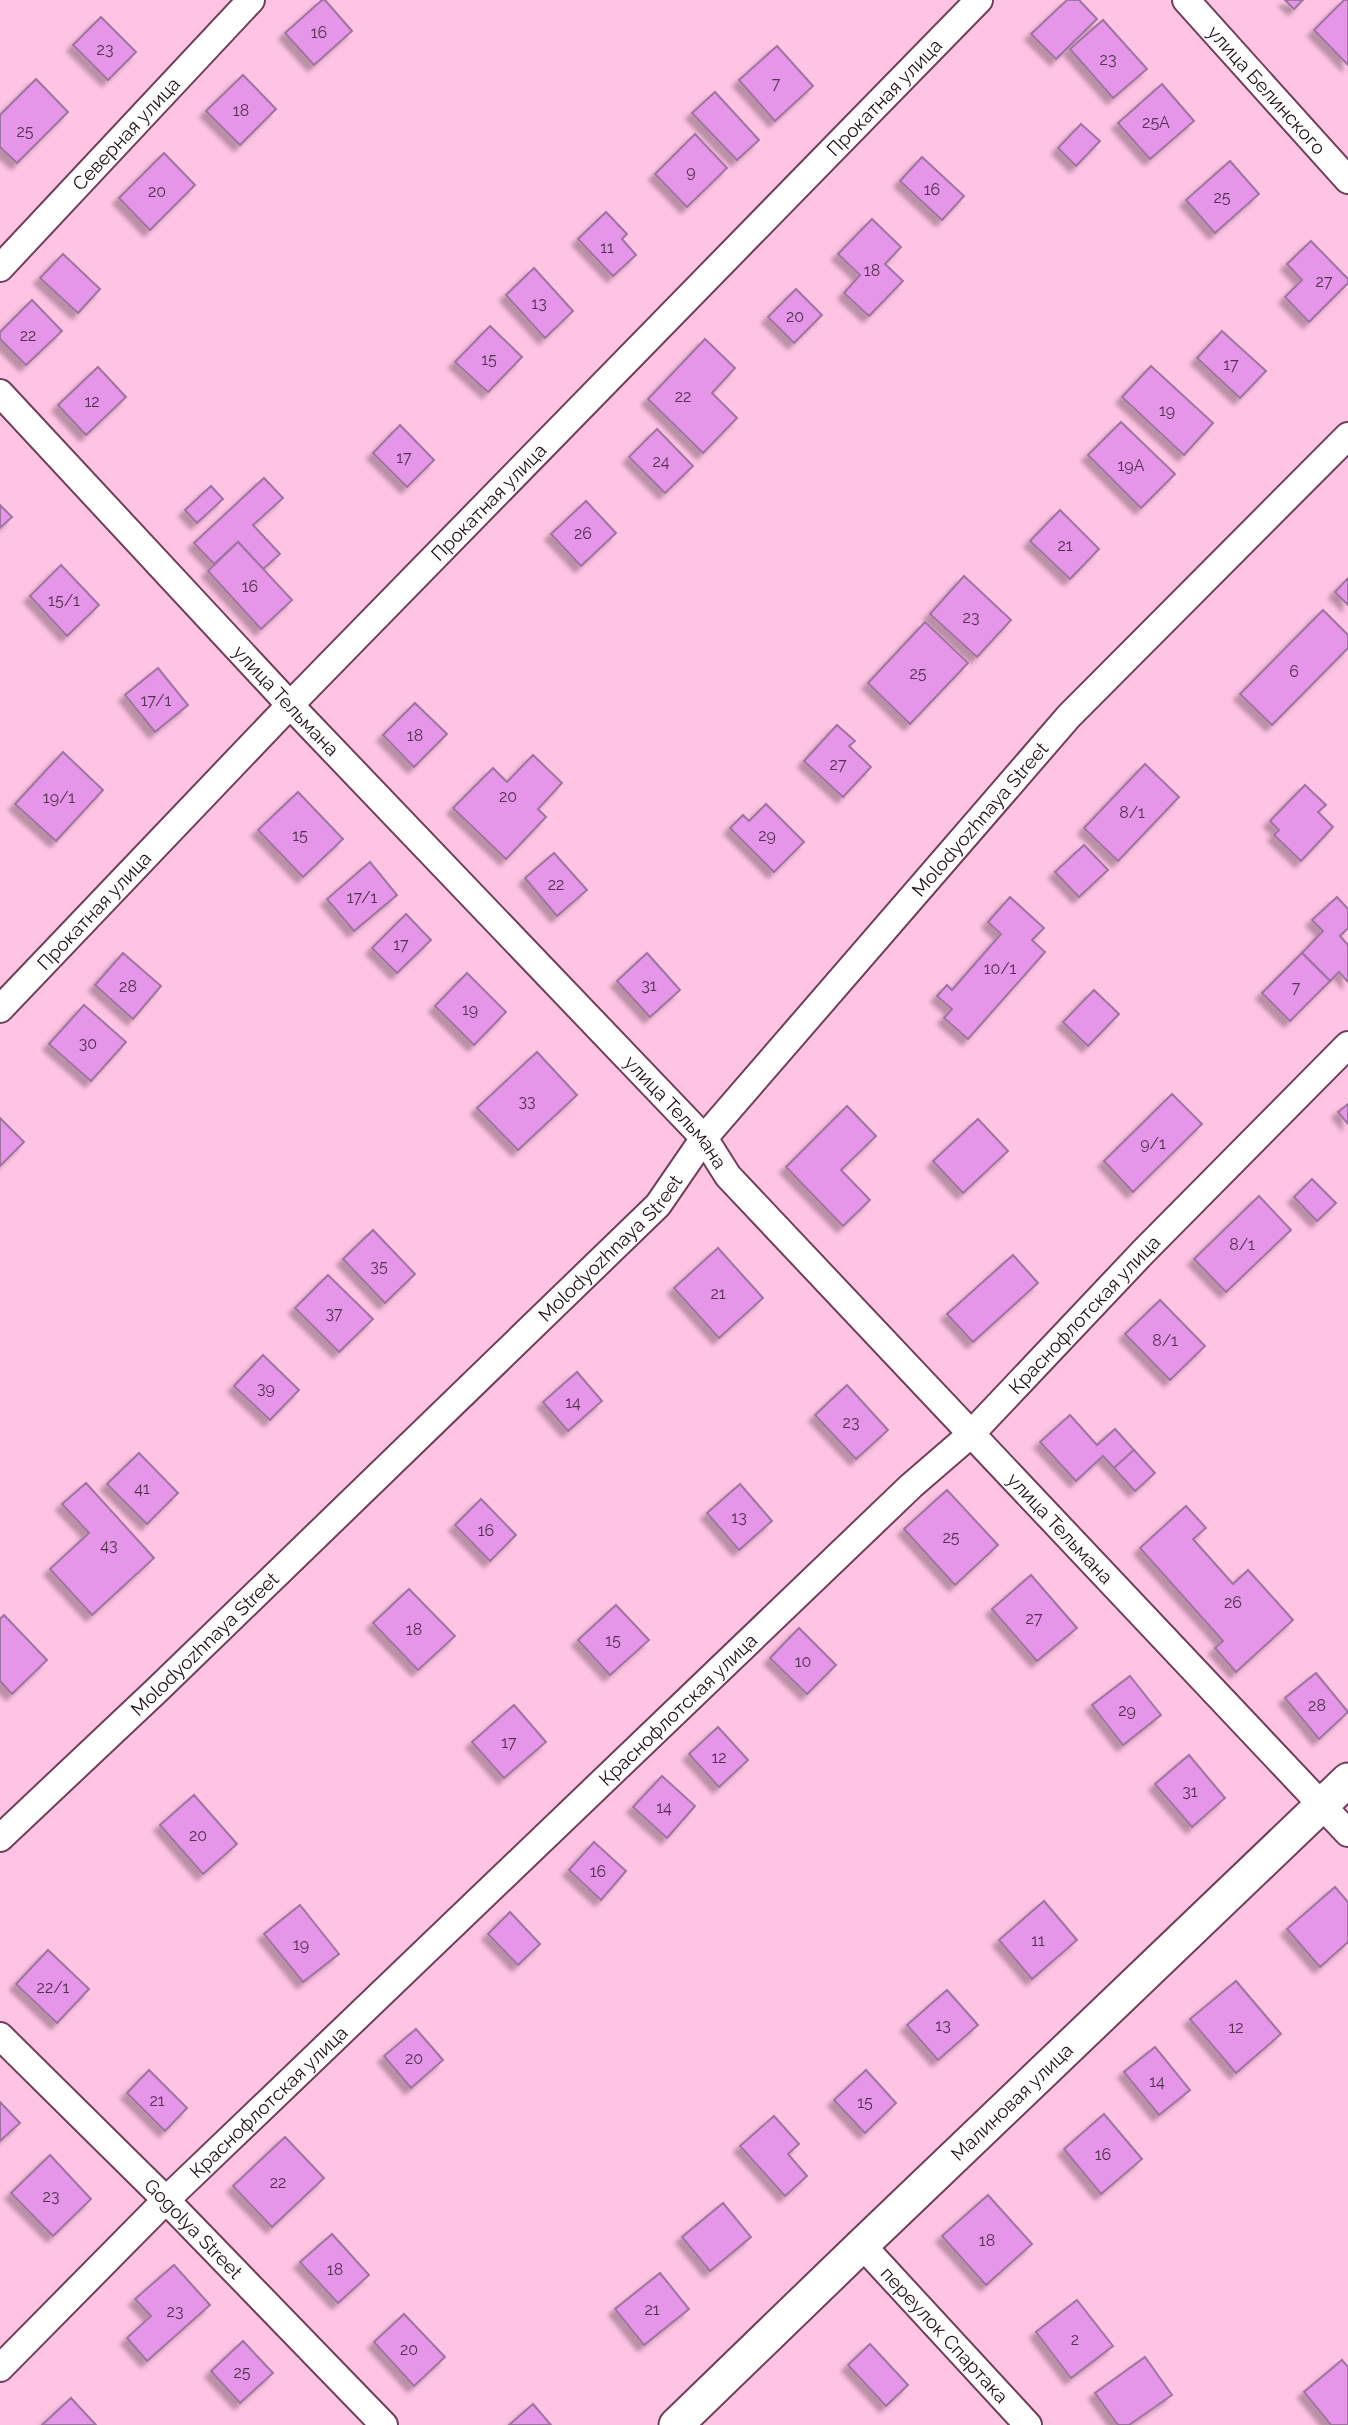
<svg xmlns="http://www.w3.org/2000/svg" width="1348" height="2425" font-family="Raleway,sans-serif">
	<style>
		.building { fill: #e596e8; stroke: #9d749f; stroke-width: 2; filter: url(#shadow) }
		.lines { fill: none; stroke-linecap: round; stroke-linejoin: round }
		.minor-casing { stroke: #6f3e5a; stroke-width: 30 }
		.tertiary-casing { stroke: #6f3e5a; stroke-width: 37 }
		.minor { stroke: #fff; stroke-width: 26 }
		.tertiary { stroke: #fff; stroke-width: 33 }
		.labels { text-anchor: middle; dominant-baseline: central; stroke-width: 7; stroke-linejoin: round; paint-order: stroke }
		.number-label { font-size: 16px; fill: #54314e }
		.street-label { font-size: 19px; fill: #230f1b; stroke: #fdf6f9 }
	</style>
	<defs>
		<filter id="shadow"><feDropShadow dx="-6" dy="6" stdDeviation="2" flood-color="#0004"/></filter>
	</defs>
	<rect width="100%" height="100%" fill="#ffc3e3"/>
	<!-- building -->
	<g class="building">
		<path d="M 322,0 L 325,0 L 352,31 L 314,65 L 285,33 Z"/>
		<path d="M 1067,0 L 1079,0 L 1097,19 L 1056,59 L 1031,34 Z"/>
		<path d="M 1285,0 L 1303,0 L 1294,9 Z"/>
		<path d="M 1344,0 L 1348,0 L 1348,65 L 1314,30 Z"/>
		<path d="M 101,17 L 136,52 L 108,80 L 73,45 Z"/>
		<path d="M 1103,20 L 1147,69 L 1113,98 L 1070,49 Z"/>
		<path d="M 777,46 L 813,86 L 775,121 L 739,80 Z"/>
		<path d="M 243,75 L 276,109 L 240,145 L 206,111 Z"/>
		<path d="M 36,79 L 68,112 L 17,163 L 0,147 L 0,115 Z"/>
		<path d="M 1162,84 L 1194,121 L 1150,159 L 1118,123 Z"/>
		<path d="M 715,92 L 759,140 L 737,160 L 692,113 Z"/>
		<path d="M 1081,124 L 1100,141 L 1076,166 L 1058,148 Z"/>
		<path d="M 695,134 L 727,168 L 687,207 L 655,174 Z"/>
		<path d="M 164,153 L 195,185 L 150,230 L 119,198 Z"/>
		<path d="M 922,157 L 964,196 L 942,220 L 900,181 Z"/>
		<path d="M 1230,161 L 1259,194 L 1215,233 L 1186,200 Z"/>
		<path d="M 606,212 L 627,234 L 622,239 L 636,255 L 613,276 L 578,239 Z"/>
		<path d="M 872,219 L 901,247 L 885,264 L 903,281 L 869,316 L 844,293 L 860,275 L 838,254 Z"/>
		<path d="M 1311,241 L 1348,279 L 1348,283 L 1309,322 L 1285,297 L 1302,280 L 1287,264 Z"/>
		<path d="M 63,254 L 100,289 L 78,313 L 40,278 Z"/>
		<path d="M 534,268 L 573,311 L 545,338 L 506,295 Z"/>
		<path d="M 796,289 L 822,315 L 794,343 L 768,317 Z"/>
		<path d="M 32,300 L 62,331 L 26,365 L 0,339 L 0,332 Z"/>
		<path d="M 490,326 L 522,357 L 488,392 L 455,362 Z"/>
		<path d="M 1222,331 L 1266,371 L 1240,398 L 1197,358 Z"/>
		<path d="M 705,339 L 735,368 L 712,393 L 737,418 L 703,453 L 648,399 Z"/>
		<path d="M 1151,366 L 1213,423 L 1184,455 L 1122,397 Z"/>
		<path d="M 98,367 L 126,397 L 86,435 L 58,405 Z"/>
		<path d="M 1121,422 L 1175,474 L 1141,508 L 1088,455 Z"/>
		<path d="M 400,425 L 434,460 L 407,487 L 373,453 Z"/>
		<path d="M 657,429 L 693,466 L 665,493 L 629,457 Z"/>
		<path d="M 264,478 L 283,498 L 253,525 L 280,554 L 263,569 L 238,542 L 214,564 L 194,543 Z"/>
		<path d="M 211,486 L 223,499 L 197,523 L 185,510 Z"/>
		<path d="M 586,501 L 616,533 L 581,566 L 551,534 Z"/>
		<path d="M 0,505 L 12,517 L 0,528 Z"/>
		<path d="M 1060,510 L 1099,549 L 1070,579 L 1030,541 Z"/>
		<path d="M 238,542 L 292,600 L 261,629 L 208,571 Z"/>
		<path d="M 61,565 L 99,605 L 67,636 L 30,596 Z"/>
		<path d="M 964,576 L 1011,620 L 977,657 L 930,614 Z"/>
		<path d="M 1348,578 L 1348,605 L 1335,592 Z"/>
		<path d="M 1323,610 L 1348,635 L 1348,648 L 1272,725 L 1240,694 Z"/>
		<path d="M 925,622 L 968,663 L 910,724 L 868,683 Z"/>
		<path d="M 158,668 L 188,705 L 155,732 L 125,695 Z"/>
		<path d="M 415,703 L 447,734 L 414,767 L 383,735 Z"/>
		<path d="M 837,725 L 855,741 L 849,746 L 871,767 L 843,797 L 804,761 Z"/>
		<path d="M 63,752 L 103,790 L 56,841 L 15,804 Z"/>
		<path d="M 533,755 L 562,783 L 538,809 L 546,817 L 506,859 L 453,808 L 493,768 L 507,782 Z"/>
		<path d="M 1145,764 L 1179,797 L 1118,861 L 1084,828 Z"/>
		<path d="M 1305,785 L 1326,805 L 1318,812 L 1333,827 L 1301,861 L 1274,835 L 1279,830 L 1270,821 Z"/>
		<path d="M 298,792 L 343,839 L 303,877 L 258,830 Z"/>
		<path d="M 766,804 L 804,842 L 774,872 L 730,828 L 743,815 L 749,821 Z"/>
		<path d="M 1084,845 L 1108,870 L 1079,897 L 1055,872 Z"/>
		<path d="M 554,853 L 587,890 L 557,916 L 525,878 Z"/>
		<path d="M 370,862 L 397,895 L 354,931 L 327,899 Z"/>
		<path d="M 1010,897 L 1044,928 L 1032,940 L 1045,952 L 968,1039 L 944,1018 L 952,1009 L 937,996 L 947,985 L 952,990 L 1001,934 L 988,922 Z"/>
		<path d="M 1337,897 L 1348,909 L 1348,928 L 1340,936 L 1348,945 L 1348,982 L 1339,972 L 1330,981 L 1302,953 L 1323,931 L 1312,920 Z"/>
		<path d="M 406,914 L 431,940 L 397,973 L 372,948 Z"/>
		<path d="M 123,953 L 161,986 L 133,1019 L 95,985 Z"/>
		<path d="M 647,953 L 680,990 L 650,1017 L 617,981 Z"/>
		<path d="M 1302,953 L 1330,981 L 1290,1021 L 1262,993 Z"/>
		<path d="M 467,973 L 506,1012 L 474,1045 L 435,1006 Z"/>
		<path d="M 1094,990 L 1119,1014 L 1088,1046 L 1063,1022 Z"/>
		<path d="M 84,1005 L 126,1042 L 91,1081 L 49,1044 Z"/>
		<path d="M 537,1052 L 577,1095 L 518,1150 L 477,1108 Z"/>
		<path d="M 1172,1094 L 1202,1124 L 1133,1192 L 1104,1161 Z"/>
		<path d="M 1348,1104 L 1348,1124 L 1338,1112 Z"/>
		<path d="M 847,1106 L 876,1136 L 841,1170 L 870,1200 L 843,1226 L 786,1167 Z"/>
		<path d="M 0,1118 L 24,1142 L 0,1166 Z"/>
		<path d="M 978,1119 L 1008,1151 L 963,1193 L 933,1161 Z"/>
		<path d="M 1312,1179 L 1336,1203 L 1317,1221 L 1294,1197 Z"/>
		<path d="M 1259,1196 L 1291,1230 L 1226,1292 L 1194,1259 Z"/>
		<path d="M 373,1230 L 415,1274 L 385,1303 L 343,1259 Z"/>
		<path d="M 718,1248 L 763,1298 L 719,1338 L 674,1288 Z"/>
		<path d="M 1013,1255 L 1038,1283 L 973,1342 L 947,1314 Z"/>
		<path d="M 328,1275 L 373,1319 L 339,1352 L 295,1308 Z"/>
		<path d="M 1160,1300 L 1205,1346 L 1170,1380 L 1125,1334 Z"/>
		<path d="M 263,1355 L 299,1390 L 270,1420 L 234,1386 Z"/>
		<path d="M 577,1372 L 602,1401 L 568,1431 L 543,1402 Z"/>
		<path d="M 847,1385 L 888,1430 L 856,1459 L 815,1415 Z"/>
		<path d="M 1070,1415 L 1097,1445 L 1115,1429 L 1134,1450 L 1114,1468 L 1103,1456 L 1076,1481 L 1040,1442 Z"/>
		<path d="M 1134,1450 L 1155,1473 L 1135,1491 L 1114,1468 Z"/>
		<path d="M 139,1453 L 178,1493 L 147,1524 L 107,1484 Z"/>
		<path d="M 86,1483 L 154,1558 L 92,1615 L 50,1569 L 89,1533 L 62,1504 Z"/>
		<path d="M 740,1484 L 772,1521 L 739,1550 L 707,1513 Z"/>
		<path d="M 947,1490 L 998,1545 L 955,1585 L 904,1529 Z"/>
		<path d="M 481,1499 L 516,1535 L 490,1561 L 455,1525 Z"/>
		<path d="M 1186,1506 L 1206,1528 L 1193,1539 L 1233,1584 L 1248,1570 L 1293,1620 L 1236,1672 L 1215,1648 L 1223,1641 L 1140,1548 Z"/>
		<path d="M 1031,1575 L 1077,1628 L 1037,1661 L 992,1609 Z"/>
		<path d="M 409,1589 L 455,1636 L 418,1670 L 373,1623 Z"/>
		<path d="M 616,1605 L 649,1640 L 610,1675 L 578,1640 Z"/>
		<path d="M 4,1615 L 47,1660 L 12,1694 L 0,1681 L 0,1619 Z"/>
		<path d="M 799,1628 L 836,1665 L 807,1694 L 770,1658 Z"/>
		<path d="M 1316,1673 L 1348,1712 L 1319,1739 L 1285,1698 Z"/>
		<path d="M 1130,1676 L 1161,1715 L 1123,1745 L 1092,1705 Z"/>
		<path d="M 514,1705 L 546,1742 L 504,1778 L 472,1742 Z"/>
		<path d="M 718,1727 L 748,1760 L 719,1787 L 689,1754 Z"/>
		<path d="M 1189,1755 L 1225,1798 L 1192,1827 L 1155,1784 Z"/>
		<path d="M 662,1776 L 695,1806 L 667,1838 L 633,1807 Z"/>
		<path d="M 194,1795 L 237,1844 L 203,1874 L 160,1825 Z"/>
		<path d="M 594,1842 L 626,1871 L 601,1900 L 569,1870 Z"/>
		<path d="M 1335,1887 L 1348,1902 L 1348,1942 L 1320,1967 L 1287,1929 Z"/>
		<path d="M 1044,1901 L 1077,1940 L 1032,1979 L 999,1940 Z"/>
		<path d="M 300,1905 L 339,1954 L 303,1982 L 264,1934 Z"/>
		<path d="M 510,1912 L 540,1944 L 518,1965 L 488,1934 Z"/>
		<path d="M 48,1950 L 89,1989 L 57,2023 L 16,1984 Z"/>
		<path d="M 1236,1981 L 1281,2034 L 1236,2073 L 1190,2019 Z"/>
		<path d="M 947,1990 L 978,2025 L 938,2060 L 907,2025 Z"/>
		<path d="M 416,2029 L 443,2060 L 411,2088 L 384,2056 Z"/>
		<path d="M 1155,2047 L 1190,2090 L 1159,2115 L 1124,2072 Z"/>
		<path d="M 149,2070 L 187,2108 L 165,2131 L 127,2093 Z"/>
		<path d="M 866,2070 L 896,2103 L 865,2133 L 834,2100 Z"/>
		<path d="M 0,2102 L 20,2123 L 0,2141 Z"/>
		<path d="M 1104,2114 L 1142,2159 L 1101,2194 L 1064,2149 Z"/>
		<path d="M 774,2116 L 799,2144 L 788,2154 L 807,2176 L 785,2196 L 740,2146 Z"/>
		<path d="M 285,2137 L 324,2178 L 272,2227 L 233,2186 Z"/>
		<path d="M 50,2155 L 91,2199 L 53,2236 L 11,2193 Z"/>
		<path d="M 988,2195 L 1032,2244 L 986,2285 L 942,2236 Z"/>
		<path d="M 723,2203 L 751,2237 L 710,2271 L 682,2237 Z"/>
		<path d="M 332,2234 L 369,2275 L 338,2303 L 300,2262 Z"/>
		<path d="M 174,2265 L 210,2305 L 147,2361 L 127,2338 L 151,2316 L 135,2299 Z"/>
		<path d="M 660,2273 L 689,2309 L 644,2345 L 615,2309 Z"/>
		<path d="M 1077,2300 L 1113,2346 L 1071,2378 L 1036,2332 Z"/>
		<path d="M 404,2314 L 445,2357 L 414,2386 L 374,2342 Z"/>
		<path d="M 243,2341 L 273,2373 L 240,2403 L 211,2371 Z"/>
		<path d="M 870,2344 L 908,2385 L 886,2406 L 848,2365 Z"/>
		<path d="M 1145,2357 L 1172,2395 L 1129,2425 L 1118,2425 L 1095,2393 Z"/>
		<path d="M 1342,2360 L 1348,2367 L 1348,2425 L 1331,2425 L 1304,2392 Z"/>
		<path d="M 71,2398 L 96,2425 L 42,2425 Z"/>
		<path d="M 533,2404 L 551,2425 L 509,2425 Z"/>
	</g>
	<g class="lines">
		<defs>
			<g id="minor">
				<path id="s1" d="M 1186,0 L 1348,180"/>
				<path id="s2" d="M 0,268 L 251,0"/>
				<path id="s3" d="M 0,393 L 290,705 L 704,1138 L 728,1176 L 1348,1833"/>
				<path id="s4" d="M 0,1009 L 290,705 L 979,0"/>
				<path id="s5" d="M 0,1838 L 157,1690 L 658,1205 L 704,1138 L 1069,716 L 1348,436"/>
				<path id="s6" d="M 0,2036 L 166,2200 L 384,2425"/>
				<path id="s7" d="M 862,2245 L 1028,2425"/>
				<path id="s8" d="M 0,2368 L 166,2200 L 911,1486 L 970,1435 L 1144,1251 L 1348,1045"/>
			</g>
			<g id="tertiary">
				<path id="s9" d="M 676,2425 L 862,2245 L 1348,1780"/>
			</g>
		</defs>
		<!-- minor casing -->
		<use href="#minor" class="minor-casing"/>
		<!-- tertiary casing -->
		<use href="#tertiary" class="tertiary-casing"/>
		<!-- minor -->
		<use href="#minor" class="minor"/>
		<!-- tertiary -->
		<use href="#tertiary" class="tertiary"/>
	</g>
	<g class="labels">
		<!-- number labels -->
		<g class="number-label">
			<text x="319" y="32">16</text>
			<text x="105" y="49">23</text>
			<text x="1108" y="59">23</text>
			<text x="776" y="83">7</text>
			<text x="241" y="110">18</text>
			<text x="1156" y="122">25А</text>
			<text x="25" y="131">25</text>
			<text x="691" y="171">9</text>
			<text x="932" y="189">16</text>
			<text x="157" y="191">20</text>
			<text x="1222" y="197">25</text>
			<text x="607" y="247">11</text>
			<text x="872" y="270">18</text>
			<text x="1324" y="281">27</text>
			<text x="539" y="303">13</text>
			<text x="795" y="316">20</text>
			<text x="28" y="335">22</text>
			<text x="489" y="359">15</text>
			<text x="1231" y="364">17</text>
			<text x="683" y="396">22</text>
			<text x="92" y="401">12</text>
			<text x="1167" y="410">19</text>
			<text x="404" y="457">17</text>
			<text x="661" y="461">24</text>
			<text x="1131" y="465">19А</text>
			<text x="583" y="533">26</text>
			<text x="1065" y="545">21</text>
			<text x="250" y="586">16</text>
			<text x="64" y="600">15/1</text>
			<text x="971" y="617">23</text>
			<text x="1294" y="671">6</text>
			<text x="918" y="673">25</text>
			<text x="156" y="700">17/1</text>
			<text x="415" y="735">18</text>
			<text x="838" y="764">27</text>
			<text x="508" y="796">20</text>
			<text x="59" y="797">19/1</text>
			<text x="1132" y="812">8/1</text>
			<text x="300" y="835">15</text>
			<text x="767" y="835">29</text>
			<text x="556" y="884">22</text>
			<text x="362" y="897">17/1</text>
			<text x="401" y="944">17</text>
			<text x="1000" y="968">10/1</text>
			<text x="649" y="985">31</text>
			<text x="128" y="986">28</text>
			<text x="1296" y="987">7</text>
			<text x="470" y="1009">19</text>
			<text x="88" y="1043">30</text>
			<text x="527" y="1101">33</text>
			<text x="1153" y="1143">9/1</text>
			<text x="1242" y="1244">8/1</text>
			<text x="379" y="1266">35</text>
			<text x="718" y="1293">21</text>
			<text x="334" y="1313">37</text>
			<text x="1165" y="1340">8/1</text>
			<text x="266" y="1388">39</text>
			<text x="573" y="1402">14</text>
			<text x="851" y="1422">23</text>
			<text x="142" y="1488">41</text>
			<text x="739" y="1517">13</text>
			<text x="486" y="1530">16</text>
			<text x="951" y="1537">25</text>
			<text x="109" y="1545">43</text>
			<text x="1233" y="1602">26</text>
			<text x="1034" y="1618">27</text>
			<text x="414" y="1629">18</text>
			<text x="613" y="1640">15</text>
			<text x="803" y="1661">10</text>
			<text x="1317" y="1705">28</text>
			<text x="1127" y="1710">29</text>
			<text x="509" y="1742">17</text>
			<text x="719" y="1757">12</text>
			<text x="1190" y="1791">31</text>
			<text x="664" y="1807">14</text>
			<text x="198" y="1835">20</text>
			<text x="598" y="1871">16</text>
			<text x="1038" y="1940">11</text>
			<text x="301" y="1944">19</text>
			<text x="53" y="1987">22/1</text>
			<text x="943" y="2025">13</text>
			<text x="1236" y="2027">12</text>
			<text x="414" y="2058">20</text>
			<text x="1157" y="2081">14</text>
			<text x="157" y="2100">21</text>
			<text x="865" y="2102">15</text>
			<text x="1103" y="2154">16</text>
			<text x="278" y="2182">22</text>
			<text x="51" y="2196">23</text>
			<text x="987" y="2240">18</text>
			<text x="335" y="2269">18</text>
			<text x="652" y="2309">21</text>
			<text x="175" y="2311">23</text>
			<text x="1075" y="2339">2</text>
			<text x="409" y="2349">20</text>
			<text x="242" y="2372">25</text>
		</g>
		<!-- street labels -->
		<g class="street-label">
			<text stroke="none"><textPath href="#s1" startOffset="121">улица Белинского</textPath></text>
			<text stroke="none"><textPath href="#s4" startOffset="1270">Прокатная улица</textPath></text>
			<text stroke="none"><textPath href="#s2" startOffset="184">Северная улица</textPath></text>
			<text stroke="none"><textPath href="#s4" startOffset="704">Прокатная улица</textPath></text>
			<text stroke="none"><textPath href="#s3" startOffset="420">улица Тельмана</textPath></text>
			<text stroke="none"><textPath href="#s5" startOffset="1416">Molodyozhnaya Street</textPath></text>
			<text stroke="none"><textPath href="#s4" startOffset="136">Прокатная улица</textPath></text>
			<text stroke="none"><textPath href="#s3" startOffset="987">улица Тельмана</textPath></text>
			<text stroke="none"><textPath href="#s5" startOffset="849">Molodyozhnaya Street</textPath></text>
			<text stroke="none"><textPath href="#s8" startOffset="1512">Краснофлотская улица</textPath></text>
			<text stroke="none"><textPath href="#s3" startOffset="1554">улица Тельмана</textPath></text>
			<text stroke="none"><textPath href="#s5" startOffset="282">Molodyozhnaya Street</textPath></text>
			<text stroke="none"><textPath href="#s8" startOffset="945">Краснофлотская улица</textPath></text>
			<text stroke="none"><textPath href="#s8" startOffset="378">Краснофлотская улица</textPath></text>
			<text stroke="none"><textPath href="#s9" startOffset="466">Малиновая улица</textPath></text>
			<text stroke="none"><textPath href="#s6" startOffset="273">Gogolya Street</textPath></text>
			<text stroke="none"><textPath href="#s7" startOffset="122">переулок Спартака</textPath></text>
		</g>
	</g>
</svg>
